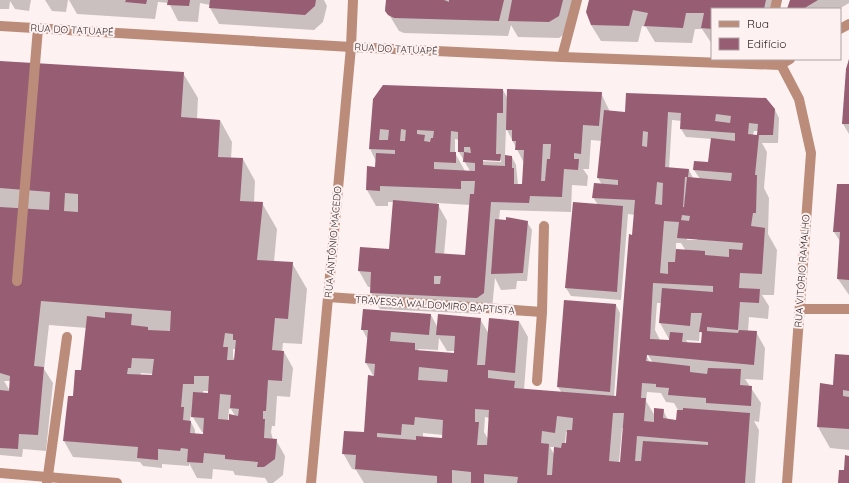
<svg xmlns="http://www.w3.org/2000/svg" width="849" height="483" font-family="Quicksand,sans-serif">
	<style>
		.shadow { fill: #0003; fill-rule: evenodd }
		.building { fill: #965d73; fill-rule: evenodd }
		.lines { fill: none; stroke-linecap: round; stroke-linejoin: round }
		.minor { stroke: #ba8c79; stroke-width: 10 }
		.labels { text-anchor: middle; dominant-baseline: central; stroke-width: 4; stroke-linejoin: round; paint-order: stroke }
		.street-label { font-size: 10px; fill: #362a2a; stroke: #fef1f1 }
	</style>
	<rect width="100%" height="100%" fill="#fef1f1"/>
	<!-- shadow -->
	<g class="shadow">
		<path d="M 0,0 L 31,0 L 29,11 L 15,9 L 10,1 L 9,9 L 0,9 Z"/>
		<path d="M 45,0 L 68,0 L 66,12 L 52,11 Z"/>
		<path d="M 69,0 L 324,0 L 327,6 L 323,22 L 314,30 L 219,24 L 210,8 L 210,5 L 200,3 L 198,22 L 178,21 L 169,3 L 158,2 L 155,19 L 77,14 Z"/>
		<path d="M 387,0 L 575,0 L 566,33 L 559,38 L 518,37 L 511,25 L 508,36 L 404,33 L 399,31 L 385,8 Z"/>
		<path d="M 590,0 L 779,0 L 777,9 L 712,9 L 712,44 L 702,29 L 695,29 L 692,43 L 655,42 L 646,27 L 642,26 L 638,42 L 601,41 L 591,25 Z"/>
		<path d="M 791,0 L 849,0 L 849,3 L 839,9 L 789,9 Z"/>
		<path d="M 0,62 L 183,73 L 198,98 L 197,119 L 220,120 L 232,142 L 231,159 L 243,159 L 255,181 L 254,203 L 262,203 L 277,229 L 274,262 L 292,263 L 307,289 L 302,344 L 283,343 L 282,352 L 284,352 L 293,368 L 290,397 L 277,396 L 275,426 L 272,426 L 271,432 L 273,440 L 276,440 L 285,456 L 283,475 L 273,483 L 268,483 L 265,478 L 235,475 L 233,471 L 213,469 L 212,479 L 197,478 L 189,463 L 189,466 L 162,464 L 162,468 L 143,466 L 140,462 L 73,457 L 64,441 L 74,398 L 83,371 L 87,328 L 49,325 L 44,369 L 53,383 L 46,451 L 23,449 L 22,457 L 0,455 ZM 233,349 L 236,349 L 235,361 L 233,357 ZM 141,373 L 154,374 L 153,377 L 140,376 ZM 4,381 L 11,381 L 10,391 ZM 203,391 L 209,391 L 209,394 L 203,394 ZM 229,409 L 231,409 L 235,416 L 230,422 L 228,421 ZM 191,414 L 202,432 L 204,433 L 204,435 L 195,434 L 195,430 L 190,420 Z"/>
		<path d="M 849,63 L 849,134 L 843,124 Z"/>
		<path d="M 503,90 L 508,99 L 601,93 L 610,112 L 625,113 L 627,94 L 775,110 L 779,118 L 778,143 L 762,143 L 767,152 L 764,188 L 769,198 L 768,234 L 777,250 L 774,295 L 762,295 L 769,306 L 768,319 L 749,317 L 748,331 L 756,332 L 765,348 L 763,380 L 745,379 L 761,403 L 759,422 L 754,421 L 759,430 L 755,483 L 364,483 L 356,470 L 352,469 L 343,453 L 365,433 L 374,377 L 366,363 L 368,340 L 362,329 L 431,315 L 438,328 L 480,319 L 489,334 L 519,321 L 528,337 L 524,390 L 562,393 L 558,387 L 565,301 L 616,305 L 620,313 L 614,397 L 618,397 L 635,215 L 628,214 L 621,300 L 571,296 L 566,288 L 598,205 L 593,197 L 602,185 L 598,178 L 602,141 L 591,140 L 589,169 L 583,169 L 588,176 L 587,186 L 572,185 L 571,212 L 500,210 L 499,221 L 527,222 L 532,230 L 527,281 L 517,281 L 516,289 L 501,290 L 495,278 L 492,309 L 483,314 L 380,309 L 371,293 L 371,287 L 368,287 L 359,271 L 390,251 L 394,202 L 388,202 L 388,206 L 376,206 L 367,190 L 368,167 L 376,168 L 376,161 L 370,149 L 374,99 ZM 672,120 L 682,121 L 681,129 L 686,137 L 712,139 L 709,163 L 694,170 L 700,179 L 693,178 L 689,170 L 669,169 ZM 506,128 L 524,163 L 523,186 L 518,185 L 516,165 L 512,157 L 505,156 ZM 754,131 L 759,131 L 759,136 L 753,135 ZM 455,139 L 459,140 L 459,152 L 470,171 L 465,171 L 455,153 ZM 478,159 L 501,160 L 501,162 L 478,161 ZM 437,203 L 470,205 L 466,256 L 444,255 L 447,221 ZM 687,238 L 697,238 L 697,240 L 687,240 ZM 676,243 L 681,243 L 686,251 L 676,250 ZM 657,303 L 662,303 L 660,323 L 670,341 L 660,340 L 655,330 ZM 700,330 L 703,336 L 702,344 L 688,343 L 686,340 L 699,341 ZM 439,338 L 447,351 L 455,351 L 454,354 L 419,352 L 418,349 L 438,350 ZM 645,350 L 653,363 L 650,363 L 644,351 ZM 647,392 L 661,393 L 666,402 L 674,403 L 678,410 L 677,421 L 668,420 L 663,410 L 655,416 L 646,401 ZM 485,417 L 490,418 L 488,439 L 484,432 ZM 622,428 L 624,428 L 621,463 L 619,463 ZM 566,432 L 568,432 L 567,444 L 565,444 ZM 423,433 L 443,435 L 443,439 L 423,438 ZM 550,447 L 555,447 L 555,456 Z"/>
		<path d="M 849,185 L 849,295 L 838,279 L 841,243 L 834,232 Z"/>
		<path d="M 849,356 L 849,450 L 830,448 L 818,427 L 834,386 Z"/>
	</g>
	<!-- building -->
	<g class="building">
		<path d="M 126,0 L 147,0 L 146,4 L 125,2 Z"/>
		<path d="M 168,0 L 190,0 L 189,6 L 167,5 Z"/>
		<path d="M 210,0 L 316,0 L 315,6 L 305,15 L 209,8 Z"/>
		<path d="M 386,0 L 444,0 L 449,2 L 449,0 L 504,0 L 499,21 L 394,18 L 388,15 L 385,11 Z"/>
		<path d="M 512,0 L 563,0 L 559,16 L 549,22 L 508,21 Z"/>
		<path d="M 589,0 L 766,0 L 764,9 L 712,9 L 712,29 L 701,28 L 704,13 L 686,13 L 683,28 L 644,26 L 648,13 L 633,10 L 629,26 L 591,25 L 586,12 Z"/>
		<path d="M 790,0 L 818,0 L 803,9 L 787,9 Z"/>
		<path d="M 849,59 L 849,124 L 842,124 L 846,69 Z"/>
		<path d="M 0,61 L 184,72 L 181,117 L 220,120 L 218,157 L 243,158 L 240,201 L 263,202 L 257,260 L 293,262 L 288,319 L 275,318 L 272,350 L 284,351 L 282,381 L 268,380 L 266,411 L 263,411 L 263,419 L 265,419 L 264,438 L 277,439 L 275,459 L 264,467 L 257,467 L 258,462 L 225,459 L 225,455 L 204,453 L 203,463 L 187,462 L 188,449 L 181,448 L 180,451 L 158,449 L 158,460 L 137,458 L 138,447 L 63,441 L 68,396 L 73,396 L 75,370 L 81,370 L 87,316 L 105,318 L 105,312 L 132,314 L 131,325 L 148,327 L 148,330 L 170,331 L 171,311 L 41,301 L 34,366 L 44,367 L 38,435 L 19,434 L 18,449 L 0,448 L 0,390 L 9,391 L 10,376 L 0,373 L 0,207 L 49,210 L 50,192 L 0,188 ZM 65,193 L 78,194 L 78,212 L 64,211 ZM 225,333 L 233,334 L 233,340 L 236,340 L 234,360 L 227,360 L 228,347 L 223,347 ZM 132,358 L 154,359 L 152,375 L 127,374 L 128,368 L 131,368 ZM 194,376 L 209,376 L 208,393 L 193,392 L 192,406 L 191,417 L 204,418 L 203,434 L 190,433 L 191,421 L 183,420 L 184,407 L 181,407 L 183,384 L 194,384 ZM 220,394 L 231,395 L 230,408 L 239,409 L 238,416 L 229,414 L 229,420 L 218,419 Z"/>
		<path d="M 383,85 L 503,89 L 503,113 L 497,113 L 496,154 L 501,154 L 500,161 L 483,160 L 483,165 L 505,166 L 505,155 L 512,156 L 512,168 L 514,168 L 514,184 L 522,184 L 524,150 L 515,150 L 516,141 L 512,141 L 512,130 L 506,130 L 507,89 L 602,92 L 599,126 L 583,125 L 581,154 L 574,153 L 574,159 L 579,159 L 578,170 L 564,169 L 562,197 L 530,196 L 529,203 L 491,202 L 484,293 L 477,298 L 370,293 L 371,272 L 358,271 L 360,247 L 389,249 L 393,200 L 439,204 L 435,253 L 465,255 L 470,194 L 474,194 L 475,181 L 461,181 L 461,189 L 380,186 L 380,191 L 366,190 L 367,166 L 375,167 L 376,153 L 395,154 L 395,150 L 369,149 L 373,99 ZM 380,129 L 389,130 L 388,140 L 379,140 ZM 401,129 L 406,130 L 405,141 L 400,141 ZM 417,130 L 434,131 L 433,138 L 431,138 L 430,142 L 424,141 L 425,135 L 417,134 ZM 451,131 L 458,132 L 458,152 L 464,152 L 463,162 L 475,163 L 475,171 L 434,169 L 434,162 L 456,163 L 456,152 L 450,152 ZM 543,144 L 551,144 L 550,159 L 547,159 L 545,181 L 541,181 ZM 464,147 L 470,147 L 471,153 L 464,152 ZM 434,276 L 441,276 L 440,284 L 434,284 Z"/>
		<path d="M 626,93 L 766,98 L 775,109 L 773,135 L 759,135 L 755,175 L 757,175 L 756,213 L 753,213 L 751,226 L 765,228 L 762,274 L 740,273 L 739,288 L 760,289 L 759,303 L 740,302 L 738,330 L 707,327 L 707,331 L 738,333 L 739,330 L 757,331 L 754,365 L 647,355 L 646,361 L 690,366 L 690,372 L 707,374 L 708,368 L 741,369 L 740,385 L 752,386 L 751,406 L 706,403 L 706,398 L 668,395 L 669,388 L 656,387 L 656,384 L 642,383 L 641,398 L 646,398 L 644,421 L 654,422 L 654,408 L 664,409 L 663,418 L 676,420 L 677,410 L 683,410 L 683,408 L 750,413 L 745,483 L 517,483 L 518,477 L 484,474 L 484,483 L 471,483 L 471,472 L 452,470 L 452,483 L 437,483 L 437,476 L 355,469 L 356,455 L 342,454 L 344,431 L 364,432 L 368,375 L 374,376 L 375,364 L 365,363 L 368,330 L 361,330 L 363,309 L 431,314 L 429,335 L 391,332 L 390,341 L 415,343 L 415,350 L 454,353 L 455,336 L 436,335 L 438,314 L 481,318 L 477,365 L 485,365 L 489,318 L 519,321 L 515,373 L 488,370 L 488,378 L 515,381 L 514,388 L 616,396 L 629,234 L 632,235 L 635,200 L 592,198 L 594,183 L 618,185 L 618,180 L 597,178 L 604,110 L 625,112 ZM 668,112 L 681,113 L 680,129 L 735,133 L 735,141 L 711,138 L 708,162 L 694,161 L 693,170 L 732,173 L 731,181 L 688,177 L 689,169 L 665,167 ZM 716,114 L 731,116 L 730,123 L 715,121 ZM 749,123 L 758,124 L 757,135 L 748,134 ZM 643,131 L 648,132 L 647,147 L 642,146 ZM 685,177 L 687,177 L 684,207 L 683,207 ZM 657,182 L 663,183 L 662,205 L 655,204 ZM 682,215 L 690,216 L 689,221 L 681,220 ZM 664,221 L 679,222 L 677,238 L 743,243 L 742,250 L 729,249 L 729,257 L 705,255 L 705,251 L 676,249 L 675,262 L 668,262 L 668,274 L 660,273 ZM 653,283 L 713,286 L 713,292 L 662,288 L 659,323 L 690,326 L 691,313 L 702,313 L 699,332 L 702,332 L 701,343 L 682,342 L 683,333 L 670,332 L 669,340 L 650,339 ZM 419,367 L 448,370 L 447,382 L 418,380 ZM 475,409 L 489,410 L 487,445 L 477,445 L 479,422 L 475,422 ZM 613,413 L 624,413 L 620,462 L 609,461 ZM 557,416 L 573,418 L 572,430 L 567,430 L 566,443 L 562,443 L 561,448 L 554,447 L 552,475 L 547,475 L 549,444 L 541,443 L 542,431 L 555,433 ZM 415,417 L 443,420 L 442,438 L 416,436 L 416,440 L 377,437 L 377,433 L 401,435 L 402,424 L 414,425 ZM 637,436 L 708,442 L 708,445 L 643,441 L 641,461 L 635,461 Z"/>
		<path d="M 837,184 L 849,184 L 849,280 L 837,279 L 840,232 L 833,232 Z"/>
		<path d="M 573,202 L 623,206 L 617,292 L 565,288 Z"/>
		<path d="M 506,217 L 528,221 L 523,273 L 491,274 L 495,219 L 506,220 Z"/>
		<path d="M 564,300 L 616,304 L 610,392 L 557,387 Z"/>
		<path d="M 835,354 L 849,355 L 849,391 L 843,390 L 843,396 L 849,397 L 849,429 L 817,427 L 820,383 L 833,385 Z"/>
		<path d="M 845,455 L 849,456 L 849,483 L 838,483 L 839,470 L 844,470 Z"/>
	</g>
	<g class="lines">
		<!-- minor -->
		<g class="minor">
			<path d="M 775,9 L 777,0"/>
			<path d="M 0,26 L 351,47 L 562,57 L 780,65 L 790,59"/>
			<path d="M 840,29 L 849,24"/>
			<path d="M 562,57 L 577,0"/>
			<path d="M 778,59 L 799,99 L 811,153 L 787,483"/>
			<path d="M 17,281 L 38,28"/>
			<path d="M 328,297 L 542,312"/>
			<path d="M 800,309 L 849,309"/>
			<path d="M 537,381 L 542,312 L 544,226"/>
			<path d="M 0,473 L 117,483"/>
			<path d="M 47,483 L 67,337"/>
			<path d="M 311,483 L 351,47 L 353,0"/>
		</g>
	</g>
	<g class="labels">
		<!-- street labels -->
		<g class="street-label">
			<text transform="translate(72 30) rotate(3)">RUA DO TATUAPÉ</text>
			<text transform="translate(396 49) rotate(3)">RUA DO TATUAPÉ</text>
			<text transform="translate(333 242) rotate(-85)">RUA ANTÔNIO MACEDO</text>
			<text transform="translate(802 271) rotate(-86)">RUA VITÓRIO RAMALHO</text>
			<text transform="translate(435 305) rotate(4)">TRAVESSA WALDOMIRO BAPTISTA</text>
		</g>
	</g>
	<!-- legend -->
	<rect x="711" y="8" width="130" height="52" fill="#fef1f1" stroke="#aea1a1"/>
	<rect x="719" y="21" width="20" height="6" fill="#ba8c79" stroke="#aea1a1"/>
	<text x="747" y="28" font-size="12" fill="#362a2a">Rua</text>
	<rect x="719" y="38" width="20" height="12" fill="#965d73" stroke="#aea1a1"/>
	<text x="747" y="48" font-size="12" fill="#362a2a">Edifício</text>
</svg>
